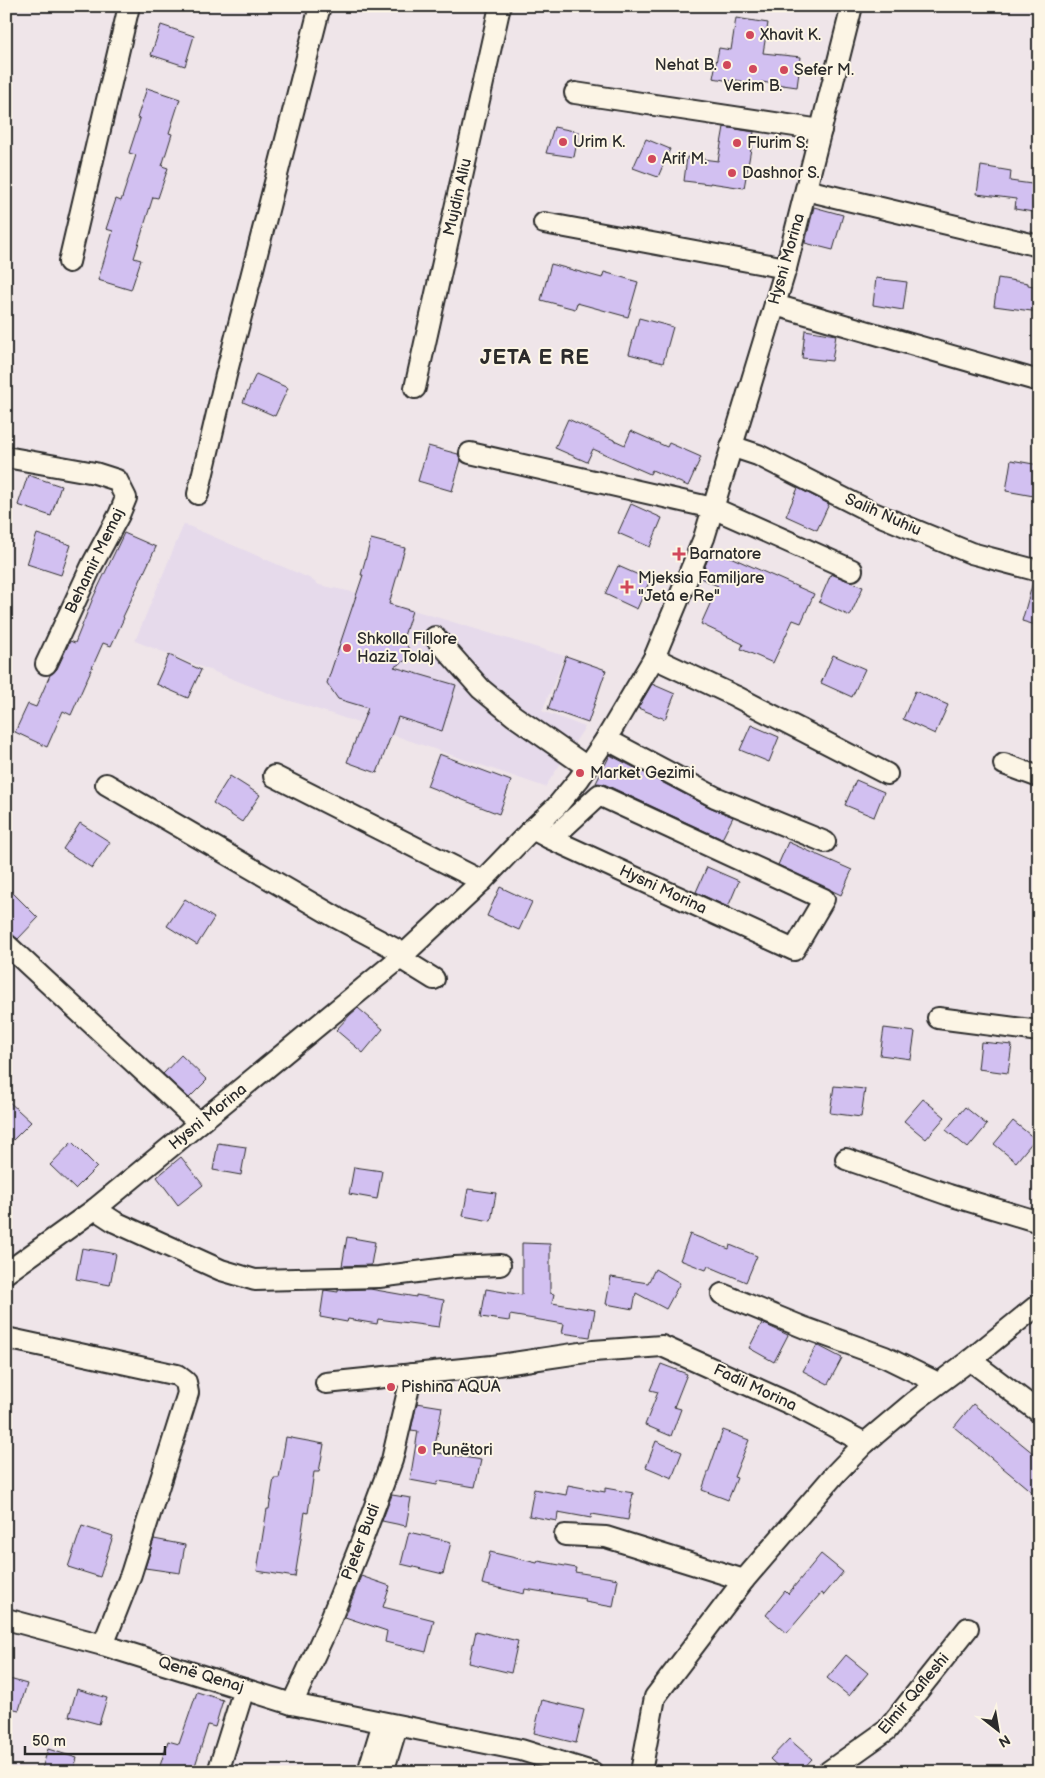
<svg xmlns="http://www.w3.org/2000/svg" width="1045" height="1778" font-family="'Balsamiq Sans',sans-serif">
	<style>
		.built { fill: #e6daeb }
		.building { fill: #d2c0f1; stroke: #2b2b2b }
		.lines { fill: none; stroke-linecap: round; stroke-linejoin: round }
		.street-casing { stroke: #2b2b2b; stroke-width: 24 }
		.street { stroke: #fcf5e5; stroke-width: 20 }
		.poi-dot { fill: #d1495b; stroke: #fcf5e5; stroke-width: 2 }
		.labels { text-anchor: middle; dominant-baseline: central; stroke-width: 4; stroke-linejoin: round; paint-order: stroke }
		.poi-label { font-size: 16px; fill: #2b2b2b; stroke: #fcf5e5; text-anchor: start }
		.street-label { font-size: 16px; fill: #2b2b2b; stroke: #fcf5e5 }
		.district-label { font-size: 21px; font-weight: bold; letter-spacing: 1px; fill: #2b2b2b; stroke: #fcf5e5 }
	</style>
	<rect width="100%" height="100%" fill="#efe5e9"/>
	<filter id="ink" filterUnits="userSpaceOnUse"><feTurbulence type="fractalNoise" baseFrequency=".02" numOctaves="2"/><feDisplacementMap in="SourceGraphic" scale="10" xChannelSelector="R" yChannelSelector="G"/><feConvolveMatrix kernelMatrix="1 2 1 2 8 2 1 2 1" color-interpolation-filters="sRGB"/></filter>
	<g filter="url(#ink)">
		<!-- built -->
		<path class="built" d="M 184,524 L 309,578 L 319,585 L 357,593 L 565,656 L 542,711 L 585,727 L 545,787 L 329,713 L 281,698 L 135,641 Z"/>
		<!-- building -->
		<g class="building">
			<path d="M 736,18 L 768,23 L 763,53 L 801,57 L 797,87 L 761,82 L 760,85 L 736,80 L 736,82 L 713,78 L 719,48 L 731,50 Z"/>
			<path d="M 161,25 L 194,36 L 185,66 L 151,55 Z"/>
			<path d="M 147,88 L 180,99 L 169,133 L 172,134 L 162,166 L 168,168 L 158,198 L 153,197 L 134,258 L 141,260 L 131,290 L 98,280 L 113,231 L 106,229 L 116,199 L 121,201 L 136,155 L 129,153 L 140,119 L 137,118 Z"/>
			<path d="M 554,127 L 579,132 L 574,157 L 546,153 Z"/>
			<path d="M 724,127 L 754,132 L 744,188 L 710,183 L 710,184 L 684,181 L 687,157 L 718,161 Z"/>
			<path d="M 646,139 L 670,149 L 658,177 L 633,168 Z"/>
			<path d="M 981,166 L 1011,171 L 1010,181 L 1039,185 L 1039,213 L 1015,209 L 1016,199 L 977,194 Z"/>
			<path d="M 814,207 L 843,215 L 833,250 L 805,243 Z"/>
			<path d="M 551,264 L 602,278 L 604,272 L 638,282 L 628,317 L 577,303 L 575,309 L 541,300 Z"/>
			<path d="M 876,278 L 907,282 L 903,310 L 873,305 Z"/>
			<path d="M 998,278 L 1028,283 L 1028,285 L 1039,287 L 1039,312 L 994,306 Z"/>
			<path d="M 639,318 L 673,327 L 663,363 L 629,354 Z"/>
			<path d="M 805,330 L 836,335 L 832,361 L 802,358 Z"/>
			<path d="M 256,374 L 288,388 L 275,416 L 243,402 Z"/>
			<path d="M 568,419 L 625,445 L 631,431 L 667,447 L 669,443 L 701,457 L 688,486 L 652,470 L 650,474 L 593,449 L 587,462 L 555,448 Z"/>
			<path d="M 428,446 L 458,454 L 461,460 L 452,491 L 418,481 Z"/>
			<path d="M 1011,460 L 1039,465 L 1039,497 L 1006,491 Z"/>
			<path d="M 28,475 L 61,486 L 51,516 L 18,505 Z"/>
			<path d="M 798,488 L 829,504 L 817,530 L 786,516 Z"/>
			<path d="M 631,504 L 662,518 L 650,547 L 618,533 Z"/>
			<path d="M 124,533 L 156,547 L 123,617 L 124,618 L 111,646 L 103,643 L 71,715 L 63,711 L 47,747 L 15,732 L 28,704 L 36,707 L 50,675 L 57,669 L 70,641 L 75,643 L 93,598 Z"/>
			<path d="M 37,534 L 71,545 L 61,575 L 27,564 Z"/>
			<path d="M 371,539 L 405,548 L 389,604 L 412,611 L 403,639 L 413,656 L 394,667 L 456,685 L 442,731 L 398,717 L 377,773 L 347,762 L 368,708 L 338,699 L 327,683 L 363,575 L 361,575 Z"/>
			<path d="M 712,549 L 814,594 L 801,623 L 793,620 L 773,663 L 741,649 L 743,644 L 701,624 L 718,586 L 700,578 Z"/>
			<path d="M 618,566 L 650,580 L 637,609 L 605,594 Z"/>
			<path d="M 831,574 L 863,587 L 850,616 L 819,602 Z"/>
			<path d="M 1033,582 L 1039,583 L 1039,626 L 1022,621 Z"/>
			<path d="M 169,655 L 201,670 L 188,698 L 156,684 Z"/>
			<path d="M 833,655 L 865,669 L 852,697 L 821,683 Z"/>
			<path d="M 566,656 L 606,670 L 588,723 L 548,709 Z"/>
			<path d="M 652,684 L 675,694 L 665,719 L 638,708 Z"/>
			<path d="M 915,691 L 948,705 L 935,734 L 903,719 Z"/>
			<path d="M 751,725 L 779,737 L 769,762 L 740,750 Z"/>
			<path d="M 439,754 L 511,781 L 499,814 L 427,786 Z"/>
			<path d="M 610,755 L 709,807 L 733,817 L 722,839 L 604,784 L 596,783 Z"/>
			<path d="M 230,776 L 260,795 L 242,822 L 213,803 Z"/>
			<path d="M 856,780 L 884,792 L 874,817 L 845,805 Z"/>
			<path d="M 80,823 L 110,842 L 92,868 L 63,849 Z"/>
			<path d="M 788,842 L 852,870 L 841,895 L 778,865 Z"/>
			<path d="M 707,867 L 739,881 L 728,907 L 696,892 Z"/>
			<path d="M 500,887 L 532,902 L 519,930 L 487,916 Z"/>
			<path d="M 13,893 L 38,918 L 18,939 L 6,931 L 6,901 Z"/>
			<path d="M 185,899 L 214,918 L 197,945 L 167,926 Z"/>
			<path d="M 358,1008 L 383,1029 L 363,1053 L 336,1030 L 350,1015 Z"/>
			<path d="M 884,1028 L 915,1032 L 911,1059 L 880,1055 Z"/>
			<path d="M 981,1042 L 1012,1045 L 1008,1073 L 978,1069 Z"/>
			<path d="M 181,1055 L 207,1080 L 189,1098 L 163,1074 Z"/>
			<path d="M 834,1086 L 865,1089 L 861,1117 L 830,1113 Z"/>
			<path d="M 6,1099 L 31,1122 L 6,1147 Z"/>
			<path d="M 923,1099 L 945,1117 L 926,1139 L 904,1121 Z"/>
			<path d="M 965,1107 L 987,1125 L 968,1148 L 946,1130 Z"/>
			<path d="M 1013,1121 L 1035,1139 L 1016,1162 L 994,1144 Z"/>
			<path d="M 72,1142 L 97,1167 L 75,1189 L 50,1165 Z"/>
			<path d="M 218,1143 L 246,1147 L 241,1175 L 213,1170 Z"/>
			<path d="M 181,1157 L 203,1185 L 178,1205 L 157,1177 Z"/>
			<path d="M 354,1167 L 382,1171 L 377,1199 L 349,1194 Z"/>
			<path d="M 468,1189 L 496,1193 L 491,1221 L 463,1216 Z"/>
			<path d="M 690,1234 L 729,1249 L 730,1245 L 757,1256 L 746,1282 L 708,1266 L 706,1270 L 680,1260 Z"/>
			<path d="M 347,1237 L 375,1242 L 371,1265 L 342,1266 Z"/>
			<path d="M 522,1243 L 550,1244 L 550,1293 L 554,1294 L 552,1303 L 595,1310 L 590,1337 L 562,1333 L 564,1324 L 510,1315 L 509,1321 L 481,1317 L 486,1289 L 522,1295 Z"/>
			<path d="M 82,1248 L 116,1254 L 110,1285 L 76,1279 Z"/>
			<path d="M 655,1269 L 680,1283 L 666,1309 L 636,1293 L 633,1309 L 606,1304 L 611,1277 L 648,1283 Z"/>
			<path d="M 370,1289 L 416,1297 L 416,1295 L 444,1300 L 439,1327 L 378,1319 L 377,1324 L 348,1319 L 347,1322 L 320,1317 L 324,1290 L 338,1292 L 338,1290 Z"/>
			<path d="M 762,1323 L 788,1335 L 774,1362 L 749,1348 Z"/>
			<path d="M 817,1345 L 842,1358 L 828,1384 L 803,1371 Z"/>
			<path d="M 661,1364 L 687,1374 L 674,1407 L 681,1409 L 671,1436 L 645,1425 L 658,1392 L 650,1390 Z"/>
			<path d="M 417,1403 L 442,1407 L 434,1452 L 481,1460 L 475,1487 L 438,1481 L 437,1485 L 410,1480 L 418,1431 L 411,1430 Z"/>
			<path d="M 973,1404 L 1039,1458 L 1039,1498 L 954,1427 Z"/>
			<path d="M 723,1430 L 749,1440 L 734,1477 L 737,1478 L 728,1500 L 702,1490 Z"/>
			<path d="M 286,1437 L 324,1444 L 319,1472 L 314,1472 L 308,1513 L 305,1512 L 295,1577 L 257,1571 L 267,1509 L 269,1509 L 274,1478 L 279,1478 Z"/>
			<path d="M 656,1441 L 682,1452 L 672,1478 L 646,1467 Z"/>
			<path d="M 568,1485 L 605,1492 L 605,1488 L 633,1493 L 628,1520 L 592,1514 L 591,1518 L 558,1512 L 557,1521 L 529,1516 L 534,1489 L 566,1495 Z"/>
			<path d="M 392,1495 L 411,1498 L 406,1526 L 382,1521 Z"/>
			<path d="M 82,1526 L 113,1536 L 100,1577 L 68,1567 Z"/>
			<path d="M 409,1532 L 451,1542 L 443,1574 L 401,1564 Z"/>
			<path d="M 154,1539 L 185,1545 L 180,1573 L 145,1568 Z"/>
			<path d="M 490,1552 L 537,1563 L 538,1561 L 576,1568 L 575,1572 L 618,1579 L 613,1607 L 585,1602 L 586,1599 L 525,1589 L 524,1594 L 482,1584 Z"/>
			<path d="M 821,1554 L 843,1572 L 824,1595 L 821,1593 L 787,1633 L 766,1615 L 785,1591 L 788,1594 Z"/>
			<path d="M 361,1576 L 390,1586 L 383,1607 L 434,1620 L 426,1652 L 385,1642 L 387,1631 L 345,1617 Z"/>
			<path d="M 476,1631 L 518,1641 L 511,1673 L 469,1663 Z"/>
			<path d="M 846,1655 L 868,1673 L 849,1696 L 827,1678 Z"/>
			<path d="M 6,1678 L 27,1684 L 19,1710 L 6,1707 Z"/>
			<path d="M 77,1689 L 107,1698 L 99,1724 L 69,1716 Z"/>
			<path d="M 197,1692 L 223,1700 L 215,1727 L 208,1725 L 193,1772 L 158,1772 L 168,1741 L 179,1744 Z"/>
			<path d="M 542,1700 L 584,1710 L 576,1743 L 534,1733 Z"/>
			<path d="M 789,1739 L 812,1759 L 800,1772 L 784,1772 L 770,1759 Z"/>
			<path d="M 48,1749 L 77,1758 L 73,1772 L 41,1772 Z"/>
		</g>
		<g class="lines">
			<defs>
				<g id="street">
					<path d="M 575,93 L 821,130"/>
					<path d="M 806,190 L 1039,246"/>
					<path d="M 544,223 L 786,268"/>
					<path d="M 69,262 L 129,6"/>
					<path d="M 775,305 L 1039,381"/>
					<path d="M 415,388 L 500,6"/>
					<path d="M 731,446 L 758,455 L 871,512 L 971,553 L 1039,571"/>
					<path d="M 470,453 L 713,508 L 852,570"/>
					<path d="M 6,457 L 95,473 L 117,480 L 126,498 L 119,515 L 92,565 L 46,664"/>
					<path d="M 198,494 L 226,375 L 320,6"/>
					<path d="M 435,637 L 481,689 L 514,716 L 587,767"/>
					<path d="M 654,658 L 735,696 L 887,774"/>
					<path d="M 606,739 L 715,797 L 825,842"/>
					<path d="M 1004,764 L 1039,777"/>
					<path d="M 274,776 L 482,881"/>
					<path d="M 106,784 L 337,918 L 405,954"/>
					<path d="M 532,829 L 549,838 L 794,950 L 824,899 L 599,795 L 560,831 L 549,838"/>
					<path d="M 6,944 L 199,1123"/>
					<path d="M 400,958 L 434,979"/>
					<path d="M 938,1018 L 1039,1031"/>
					<path d="M 846,1159 L 949,1195 L 1039,1222"/>
					<path d="M 95,1209 L 115,1222 L 221,1270 L 255,1280 L 379,1277 L 455,1267 L 500,1265"/>
					<path d="M 6,1273 L 95,1209 L 400,958 L 482,881 L 532,829 L 556,807 L 579,779 L 606,739 L 654,658 L 704,538 L 786,268 L 852,6"/>
					<path d="M 722,1294 L 805,1328 L 885,1357 L 938,1383"/>
					<path d="M 6,1338 L 177,1375 L 186,1382 L 188,1393 L 131,1574 L 103,1645"/>
					<path d="M 970,1360 L 1039,1412"/>
					<path d="M 326,1383 L 492,1366 L 593,1351 L 662,1346 L 795,1406 L 865,1443"/>
					<path d="M 565,1535 L 606,1537 L 744,1580"/>
					<path d="M 6,1619 L 103,1645 L 292,1704 L 521,1750 L 592,1772"/>
					<path d="M 292,1704 L 328,1626 L 363,1538 L 392,1460 L 412,1374"/>
					<path d="M 218,1772 L 244,1689"/>
					<path d="M 368,1772 L 383,1723"/>
					<path d="M 383,1772 L 397,1726"/>
					<path d="M 641,1772 L 655,1697 L 744,1580 L 836,1473 L 865,1443 L 915,1401 L 970,1360 L 1039,1304"/>
					<path d="M 828,1772 L 887,1730 L 968,1628"/>
				</g>
			</defs>
			<!-- street casing -->
			<use href="#street" class="street-casing"/>
			<!-- street -->
			<use href="#street" class="street"/>
		</g>
	</g>
	<!-- markers -->
	<g class="poi-dot">
		<circle cx="750" cy="35" r="5"/>
		<circle cx="727" cy="65" r="5"/>
		<circle cx="753" cy="69" r="5"/>
		<circle cx="784" cy="70" r="5"/>
		<circle cx="563" cy="142" r="5"/>
		<circle cx="737" cy="143" r="5"/>
		<circle cx="652" cy="159" r="5"/>
		<circle cx="732" cy="173" r="5"/>
		<path d="M676.5 546.5h5v5h5v5h-5v5h-5v-5h-5v-5h5z"/>
		<path d="M624.5 579.5h5v5h5v5h-5v5h-5v-5h-5v-5h5z"/>
		<circle cx="347" cy="648" r="5"/>
		<circle cx="580" cy="773" r="5"/>
		<circle cx="391" cy="1387" r="5"/>
		<circle cx="422" cy="1450" r="5"/>
	</g>
	<g class="labels">
		<!-- poi labels -->
		<g class="poi-label">
			<text x="760" y="35">Xhavit K.</text>
			<text x="717" y="65" text-anchor="end">Nehat B.</text>
			<text x="794" y="70">Sefer M.</text>
			<text x="753" y="86" text-anchor="middle">Verim B.</text>
			<text x="573" y="142">Urim K.</text>
			<text x="747" y="143">Flurim S.</text>
			<text x="662" y="159">Arif M.</text>
			<text x="742" y="173">Dashnor S.</text>
			<text x="689" y="554">Barnatore</text>
			<text x="638" y="578">Mjeksia Familjare<tspan x="638" dy="18">"Jeta e Re"</tspan></text>
			<text x="357" y="639">Shkolla Fillore<tspan x="357" dy="18">Haziz Tolaj</tspan></text>
			<text x="590" y="773">Market Gezimi</text>
			<text x="401" y="1387">Pishina AQUA</text>
			<text x="432" y="1450">Punëtori</text>
		</g>
		<!-- street labels -->
		<g class="street-label">
			<text transform="translate(458 197) rotate(-77)">Mujdin Aliu</text>
			<text transform="translate(787 259) rotate(-74)">Hysni Morina</text>
			<text transform="translate(883 515) rotate(24)">Salih Nuhiu</text>
			<text transform="translate(95 561) rotate(-64)">Behamir Memaj</text>
			<text transform="translate(663 890) rotate(25)">Hysni Morina</text>
			<text transform="translate(208 1117) rotate(-39)">Hysni Morina</text>
			<text transform="translate(755 1388) rotate(25)">Fadil Morina</text>
			<text transform="translate(361 1542) rotate(-69)">Pjeter Budi</text>
			<text transform="translate(201 1675) rotate(17)">Qenë Qenaj</text>
			<text transform="translate(914 1694) rotate(-50)">Elmir Qafleshi</text>
		</g>
		<!-- district labels -->
		<g class="district-label">
			<text x="535" y="357">JETA E RE</text>
		</g>
	</g>
	<!-- margin -->
	<rect width="1045" height="1778" fill="none" stroke="#fcf5e5" stroke-width="25"/>
	<rect x="12" y="12" width="1020" height="1753" fill="none" stroke="#2b2b2b" stroke-width="2" filter="url(#ink)"/>
	<!-- north arrow -->
	<g transform="translate(998 1730) rotate(149)" stroke="#fcf5e5" stroke-width="4" paint-order="stroke">
	<path d="M0-4L9 19L0 12L-9 19Z" fill="#2b2b2b"/>
	<text y="-8" font-size="14" font-weight="bold" text-anchor="middle" fill="#2b2b2b">N</text>
	</g>
	<!-- scale -->
	<path d="M25 1746v8h140v-8" fill="none" stroke="#2b2b2b" stroke-width="2.5"/>
	<text x="32" y="1746" font-size="15" fill="#2b2b2b" stroke="#fcf5e5" stroke-width="4" paint-order="stroke">50 m</text>
</svg>
